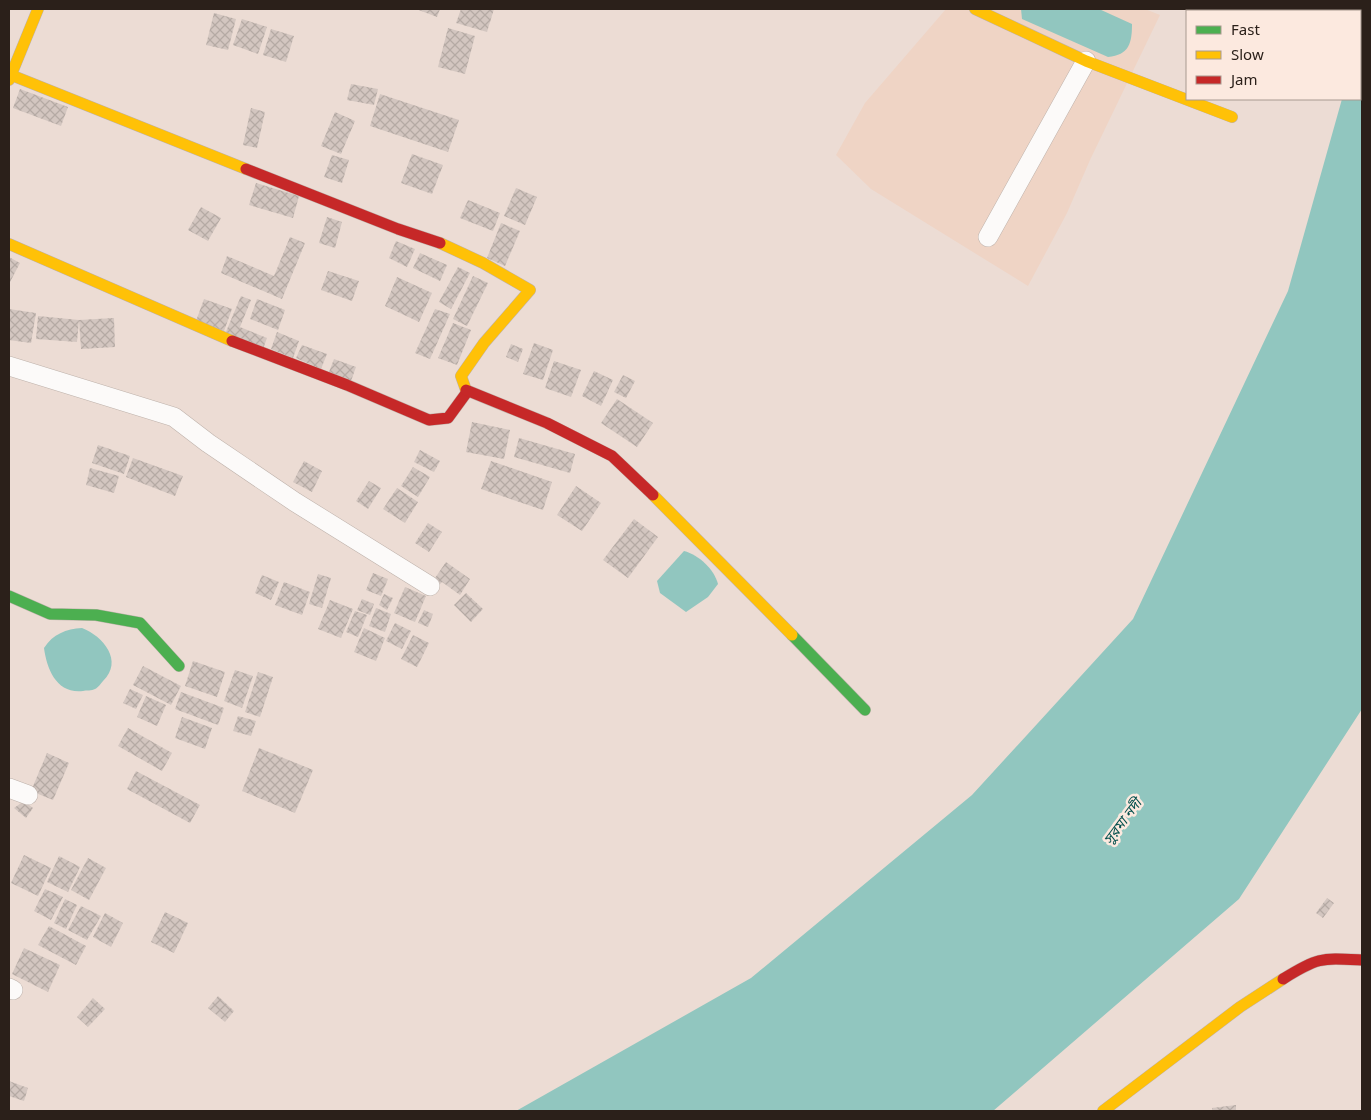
<svg xmlns="http://www.w3.org/2000/svg" width="1371" height="1120" font-family="'Noto Sans','Noto Sans Bengali',sans-serif">
	<style>
		.built { fill: #efd4c5 }
		.water { fill: #91c6bf }
		.building { fill: url(#building-cross-hatch) }
		.lines { fill: none; stroke-linecap: round; stroke-linejoin: round }
		.street-casing { stroke: #beb2ab; stroke-width: 20 }
		.fast-casing { stroke: #beb2ab; stroke-width: 12 }
		.slow-casing { stroke: #beb2ab; stroke-width: 12 }
		.jam-casing { stroke: #beb2ab; stroke-width: 12 }
		.street { stroke: #fcfaf9; stroke-width: 19 }
		.fast { stroke: #4caf50; stroke-width: 11 }
		.slow { stroke: #ffc107; stroke-width: 11 }
		.jam { stroke: #c62828; stroke-width: 11 }
		.labels { text-anchor: middle; dominant-baseline: central; stroke-width: 5; stroke-linejoin: round; paint-order: stroke }
		.water-label { font-size: 14px; font-style: italic; fill: #04504d; stroke: #fce9df }
	</style>
	<defs>
		<pattern id="building-cross-hatch" width="8" height="8" patternUnits="userSpaceOnUse" patternTransform="scale(1.25)"><rect width="8" height="8" fill="#d3c6c0"/><path d="M0 0l8 8M0 8l8-8" fill="none" stroke="#b5aaa4"/></pattern>
	</defs>
	<rect width="100%" height="100%" fill="#ecdcd4"/>
	<!-- built -->
	<path class="built" d="M 946,9 L 1145,9 L 1160,15 L 1090,160 L 1067,213 L 1028,286 L 871,189 L 836,155 L 865,103 Z"/>
	<!-- water -->
	<g class="water">
		<path d="M 1021,9 L 1099,9 L 1132,24 C 1132,43 1129,55 1108,57 L 1022,19 Z"/>
		<path d="M 1362,25 L 1362,709 L 1239,899 L 993,1111 L 516,1111 L 751,978 L 972,795 L 1133,619 L 1288,291 L 1342,99 L 1360,99 L 1360,33 Z"/>
		<path d="M 684,551 C 699,555 714,569 718,584 L 708,597 L 686,612 L 660,593 L 657,581 Z"/>
		<path d="M 82,628 C 103,636 124,661 103,681 C 101,683 98,688 95,689 C 92,691 86,690 83,691 C 57,694 47,670 44,648 C 53,634 66,629 82,628 Z"/>
	</g>
	<!-- building -->
	<g class="building">
		<path d="M 416,9 L 440,9 L 437,17 Z"/>
		<path d="M 461,9 L 494,9 L 487,32 L 456,23 Z"/>
		<path d="M 214,13 L 236,19 L 228,50 L 206,45 Z"/>
		<path d="M 242,19 L 267,27 L 258,54 L 233,45 Z"/>
		<path d="M 448,28 L 475,36 L 465,74 L 438,67 Z"/>
		<path d="M 271,29 L 294,36 L 286,62 L 263,55 Z"/>
		<path d="M 351,84 L 378,89 L 374,105 L 347,100 Z"/>
		<path d="M 20,89 L 68,107 L 61,126 L 13,108 Z"/>
		<path d="M 380,94 L 459,120 L 448,152 L 370,126 Z"/>
		<path d="M 251,108 L 265,112 L 257,148 L 243,145 Z"/>
		<path d="M 335,112 L 355,121 L 341,154 L 321,146 Z"/>
		<path d="M 412,154 L 443,165 L 432,194 L 401,183 Z"/>
		<path d="M 332,155 L 349,160 L 342,183 L 324,177 Z"/>
		<path d="M 256,183 L 299,196 L 293,218 L 249,205 Z"/>
		<path d="M 516,188 L 537,197 L 525,225 L 504,216 Z"/>
		<path d="M 468,200 L 500,213 L 493,231 L 460,218 Z"/>
		<path d="M 201,207 L 221,218 L 208,241 L 188,230 Z"/>
		<path d="M 327,217 L 342,222 L 335,248 L 319,243 Z"/>
		<path d="M 501,223 L 520,231 L 505,266 L 487,258 Z"/>
		<path d="M 290,237 L 305,243 L 282,299 L 221,273 L 227,256 L 274,276 Z"/>
		<path d="M 396,241 L 415,249 L 407,267 L 389,258 Z"/>
		<path d="M 420,253 L 447,265 L 440,281 L 413,268 Z"/>
		<path d="M 9,257 L 20,263 L 9,284 Z"/>
		<path d="M 458,267 L 470,273 L 451,309 L 439,302 Z"/>
		<path d="M 328,271 L 359,281 L 352,301 L 321,290 Z"/>
		<path d="M 473,276 L 488,283 L 467,326 L 453,319 Z"/>
		<path d="M 397,277 L 432,293 L 419,322 L 385,306 Z"/>
		<path d="M 241,296 L 251,300 L 240,327 L 267,338 L 263,349 L 225,334 Z"/>
		<path d="M 204,299 L 232,309 L 224,331 L 196,321 Z"/>
		<path d="M 257,299 L 285,310 L 278,330 L 250,319 Z"/>
		<path d="M 9,309 L 36,313 L 31,343 L 9,340 Z"/>
		<path d="M 435,309 L 450,314 L 430,359 L 415,353 Z"/>
		<path d="M 38,316 L 79,320 L 77,342 L 36,339 Z"/>
		<path d="M 114,318 L 115,347 L 81,349 L 79,320 Z"/>
		<path d="M 453,323 L 471,330 L 457,365 L 438,358 Z"/>
		<path d="M 277,332 L 299,341 L 293,358 L 271,349 Z"/>
		<path d="M 534,343 L 553,350 L 543,380 L 523,374 Z"/>
		<path d="M 511,344 L 523,349 L 518,362 L 506,357 Z"/>
		<path d="M 302,345 L 327,354 L 321,369 L 296,358 Z"/>
		<path d="M 334,359 L 356,367 L 351,381 L 329,372 Z"/>
		<path d="M 554,361 L 581,370 L 571,397 L 545,388 Z"/>
		<path d="M 594,371 L 613,380 L 601,406 L 582,396 Z"/>
		<path d="M 623,375 L 635,381 L 626,398 L 614,392 Z"/>
		<path d="M 617,399 L 653,423 L 637,447 L 601,423 Z"/>
		<path d="M 472,422 L 510,430 L 504,459 L 466,452 Z"/>
		<path d="M 519,438 L 575,454 L 570,473 L 514,457 Z"/>
		<path d="M 98,445 L 130,456 L 124,474 L 92,463 Z"/>
		<path d="M 420,450 L 440,461 L 434,472 L 414,462 Z"/>
		<path d="M 133,458 L 183,476 L 175,496 L 126,477 Z"/>
		<path d="M 304,461 L 322,471 L 312,492 L 293,482 Z"/>
		<path d="M 491,461 L 552,482 L 543,510 L 481,489 Z"/>
		<path d="M 413,467 L 430,477 L 418,497 L 401,486 Z"/>
		<path d="M 90,468 L 119,476 L 114,493 L 86,485 Z"/>
		<path d="M 369,481 L 381,488 L 368,509 L 356,501 Z"/>
		<path d="M 576,486 L 601,503 L 582,531 L 557,515 Z"/>
		<path d="M 397,488 L 418,502 L 405,523 L 383,509 Z"/>
		<path d="M 634,519 L 658,537 L 628,578 L 603,560 Z"/>
		<path d="M 428,523 L 442,532 L 429,552 L 415,543 Z"/>
		<path d="M 446,562 L 470,579 L 460,595 L 442,582 L 439,585 L 433,581 Z"/>
		<path d="M 373,573 L 388,579 L 381,596 L 366,590 Z"/>
		<path d="M 318,574 L 331,578 L 322,608 L 309,604 Z"/>
		<path d="M 262,575 L 279,582 L 271,600 L 255,593 Z"/>
		<path d="M 284,582 L 310,592 L 302,615 L 275,605 Z"/>
		<path d="M 405,587 L 426,596 L 415,622 L 394,613 Z"/>
		<path d="M 466,593 L 483,609 L 471,622 L 454,605 Z"/>
		<path d="M 384,594 L 393,598 L 387,610 L 379,605 Z"/>
		<path d="M 362,599 L 374,604 L 370,615 L 357,610 Z"/>
		<path d="M 330,600 L 353,609 L 341,638 L 318,629 Z"/>
		<path d="M 376,608 L 391,614 L 385,632 L 369,626 Z"/>
		<path d="M 424,610 L 433,614 L 428,627 L 418,623 Z"/>
		<path d="M 355,611 L 367,615 L 358,637 L 346,632 Z"/>
		<path d="M 395,623 L 411,631 L 402,649 L 386,641 Z"/>
		<path d="M 364,628 L 385,638 L 376,661 L 354,652 Z"/>
		<path d="M 413,635 L 429,643 L 417,667 L 401,659 Z"/>
		<path d="M 193,661 L 225,672 L 217,697 L 185,686 Z"/>
		<path d="M 143,666 L 181,686 L 171,705 L 133,685 Z"/>
		<path d="M 235,670 L 253,676 L 242,708 L 224,701 Z"/>
		<path d="M 258,672 L 273,677 L 260,717 L 245,712 Z"/>
		<path d="M 130,689 L 143,695 L 136,709 L 123,703 Z"/>
		<path d="M 181,692 L 224,708 L 218,725 L 175,709 Z"/>
		<path d="M 146,696 L 166,705 L 157,726 L 137,717 Z"/>
		<path d="M 238,716 L 256,721 L 251,736 L 233,731 Z"/>
		<path d="M 182,717 L 212,728 L 205,749 L 175,738 Z"/>
		<path d="M 128,728 L 172,753 L 162,771 L 118,746 Z"/>
		<path d="M 259,748 L 313,770 L 295,813 L 242,791 Z"/>
		<path d="M 47,753 L 69,763 L 53,800 L 31,791 Z"/>
		<path d="M 136,771 L 200,805 L 190,823 L 127,789 Z"/>
		<path d="M 24,801 L 33,808 L 26,818 L 14,808 Z"/>
		<path d="M 24,855 L 51,868 L 38,896 L 11,883 Z"/>
		<path d="M 59,856 L 80,867 L 68,892 L 47,882 Z"/>
		<path d="M 88,858 L 106,868 L 89,900 L 71,890 Z"/>
		<path d="M 45,889 L 63,897 L 51,920 L 34,911 Z"/>
		<path d="M 1327,898 L 1334,903 L 1323,918 L 1316,913 Z"/>
		<path d="M 65,899 L 77,905 L 66,929 L 54,923 Z"/>
		<path d="M 81,906 L 101,916 L 87,940 L 68,930 Z"/>
		<path d="M 165,912 L 188,923 L 174,953 L 151,942 Z"/>
		<path d="M 105,913 L 123,923 L 111,947 L 93,937 Z"/>
		<path d="M 49,926 L 86,946 L 76,965 L 38,945 Z"/>
		<path d="M 24,948 L 60,965 L 48,992 L 12,974 Z"/>
		<path d="M 218,996 L 234,1011 L 225,1022 L 208,1008 Z"/>
		<path d="M 93,998 L 105,1009 L 88,1027 L 77,1017 Z"/>
		<path d="M 9,1081 L 28,1088 L 24,1101 L 9,1096 Z"/>
		<path d="M 1236,1105 L 1236,1111 L 1212,1111 L 1212,1108 Z"/>
	</g>
	<g class="lines">
		<defs>
			<g id="street">
				<path d="M 988,237 L 1086,61"/>
				<path d="M 9,366 L 174,417 L 208,443 L 295,502 L 430,586"/>
				<path d="M 9,788 L 28,795"/>
				<path d="M 9,988 L 13,990"/>
			</g>
			<g id="fast">
				<path d="M 9,596 L 50,614 L 96,615 L 140,623 L 179,666"/>
				<path d="M 792,635 L 865,710"/>
			</g>
			<g id="slow">
				<path d="M 975,9 L 1086,61 L 1232,117"/>
				<path d="M 11,75 L 246,169"/>
				<path d="M 9,80 L 38,9"/>
				<path d="M 440,243 L 483,263 L 530,290 L 484,343 L 461,376 L 466,390"/>
				<path d="M 9,244 L 232,341"/>
				<path d="M 653,495 L 792,635"/>
				<path d="M 1103,1111 L 1240,1007 L 1283,979"/>
			</g>
			<g id="jam">
				<path d="M 246,169 L 398,229 L 440,243"/>
				<path d="M 232,341 L 347,385 L 429,420 L 448,418 L 467,392"/>
				<path d="M 466,390 L 547,423 L 612,456 L 653,495"/>
				<path d="M 1283,979 C 1318,957 1321,958 1362,960"/>
			</g>
		</defs>
		<!-- street casing -->
		<use href="#street" class="street-casing"/>
		<!-- fast casing -->
		<use href="#fast" class="fast-casing"/>
		<!-- slow casing -->
		<use href="#slow" class="slow-casing"/>
		<!-- jam casing -->
		<use href="#jam" class="jam-casing"/>
		<!-- street -->
		<use href="#street" class="street"/>
		<!-- fast -->
		<use href="#fast" class="fast"/>
		<!-- slow -->
		<use href="#slow" class="slow"/>
		<!-- jam -->
		<use href="#jam" class="jam"/>
	</g>
	<g class="labels">
		<!-- water labels -->
		<g class="water-label">
			<text transform="translate(1122 821) rotate(-53)">সুরমা নদী</text>
		</g>
	</g>
	<!-- border -->
	<rect width="1371" height="1120" fill="none" stroke="#2b201a" stroke-width="20"/>
	<!-- legend -->
	<rect x="1186" y="10" width="175" height="90" fill="#fce9df" stroke="#a89990"/>
	<rect x="1196" y="26" width="25" height="8" fill="#4caf50" stroke="#a89990"/>
	<text x="1231" y="35" font-size="15" fill="#2b201a">Fast</text>
	<rect x="1196" y="51" width="25" height="8" fill="#ffc107" stroke="#a89990"/>
	<text x="1231" y="60" font-size="15" fill="#2b201a">Slow</text>
	<rect x="1196" y="76" width="25" height="8" fill="#c62828" stroke="#a89990"/>
	<text x="1231" y="85" font-size="15" fill="#2b201a">Jam</text>
</svg>
